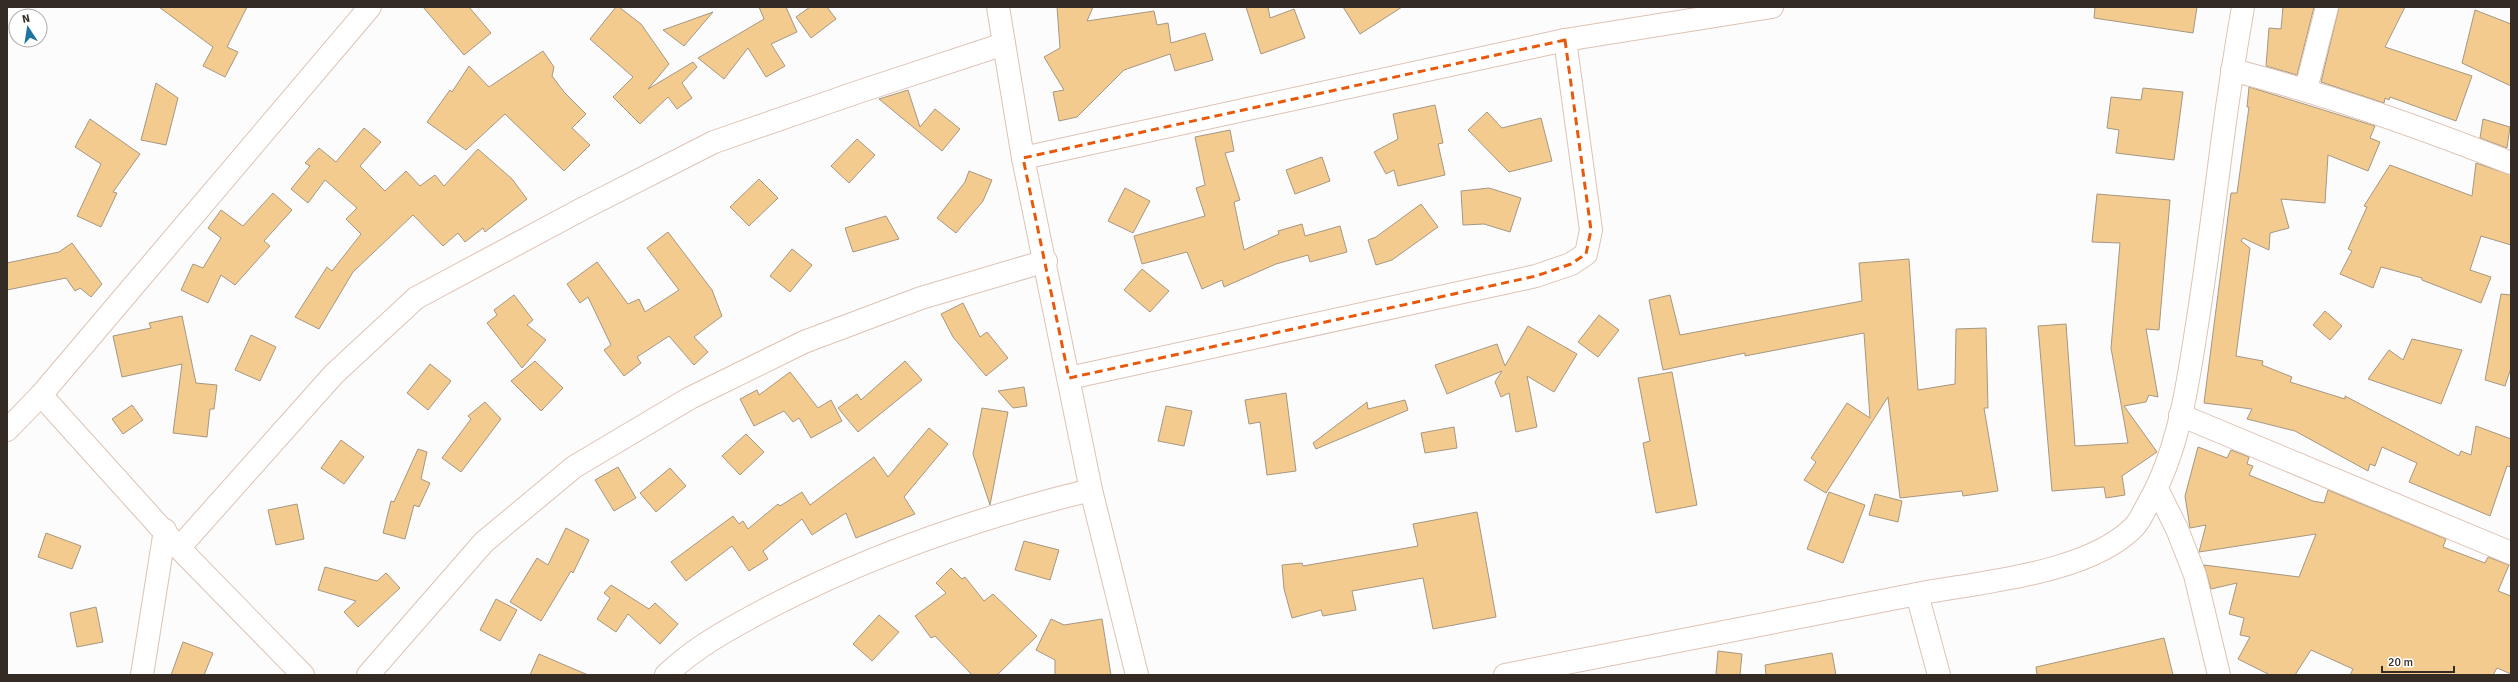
<svg xmlns="http://www.w3.org/2000/svg" width="2518" height="682" font-family="Signika,sans-serif">
	<style>
		.building { fill: #f3cb8e; stroke: #a69782 }
		.lines { fill: none; stroke-linecap: round; stroke-linejoin: round }
		.street-casing { stroke: #dcc3b4; stroke-width: 24 }
		.secondary-casing { stroke: #dcc3b4; stroke-width: 24 }
		.street { stroke: #fff; stroke-width: 22 }
		.secondary { stroke: #fff; stroke-width: 22 }
		.marked { fill: none; stroke: #e8590c; stroke-width: 3; stroke-dasharray: 8 5; stroke-linejoin: round }
	</style>
	<rect width="100%" height="100%" fill="#fcfcfc"/>
	<!-- building -->
	<g class="building">
		<path d="M 159,7 L 247,7 L 227,47 L 238,52 L 225,77 L 203,66 L 213,47 Z"/>
		<path d="M 423,7 L 469,7 L 491,33 L 464,55 Z"/>
		<path d="M 616,7 L 619,7 L 641,24 L 669,64 L 648,89 L 693,62 L 697,67 L 682,83 L 692,98 L 677,109 L 668,97 L 640,124 L 613,97 L 633,77 L 590,39 Z"/>
		<path d="M 759,7 L 786,7 L 797,32 L 771,44 L 785,66 L 766,77 L 748,48 L 724,79 L 698,58 L 764,19 Z"/>
		<path d="M 810,7 L 827,7 L 836,19 L 811,38 L 796,17 Z"/>
		<path d="M 1057,7 L 1093,7 L 1087,21 L 1154,11 L 1157,25 L 1168,23 L 1171,43 L 1205,33 L 1213,60 L 1175,71 L 1170,54 L 1124,70 L 1077,117 L 1059,121 L 1053,92 L 1064,90 L 1044,57 L 1060,48 Z"/>
		<path d="M 1246,7 L 1268,7 L 1270,18 L 1294,9 L 1305,38 L 1261,54 Z"/>
		<path d="M 1343,7 L 1402,7 L 1360,34 Z"/>
		<path d="M 2095,7 L 2197,7 L 2193,33 L 2094,18 Z"/>
		<path d="M 2283,7 L 2314,7 L 2297,75 L 2266,66 L 2269,28 L 2281,29 Z"/>
		<path d="M 2339,7 L 2405,7 L 2385,47 L 2472,76 L 2456,121 L 2390,97 L 2389,100 L 2385,98 L 2384,103 L 2321,82 Z"/>
		<path d="M 2475,10 L 2511,24 L 2511,86 L 2462,63 Z"/>
		<path d="M 713,12 L 684,46 L 663,30 Z"/>
		<path d="M 543,51 L 554,67 L 552,76 L 564,92 L 586,114 L 572,128 L 590,145 L 564,171 L 505,114 L 466,150 L 427,122 L 450,90 L 452,92 L 469,66 L 489,87 Z"/>
		<path d="M 156,83 L 178,98 L 166,145 L 141,140 Z"/>
		<path d="M 2249,87 L 2375,126 L 2370,138 L 2380,142 L 2368,171 L 2328,155 L 2325,203 L 2281,199 L 2289,228 L 2270,233 L 2269,250 L 2243,238 L 2241,241 L 2250,248 L 2236,356 L 2263,361 L 2262,365 L 2292,377 L 2290,382 L 2345,399 L 2345,396 L 2459,456 L 2461,451 L 2471,455 L 2476,426 L 2511,439 L 2511,467 L 2507,466 L 2490,516 L 2409,482 L 2417,463 L 2382,447 L 2375,466 L 2370,464 L 2368,471 L 2295,431 L 2247,419 L 2252,409 L 2204,403 L 2231,193 L 2237,193 L 2249,107 L 2247,107 Z"/>
		<path d="M 2143,88 L 2183,92 L 2174,160 L 2116,153 L 2119,130 L 2107,128 L 2111,97 L 2141,100 Z"/>
		<path d="M 908,90 L 920,127 L 935,109 L 960,129 L 942,151 L 879,99 Z"/>
		<path d="M 1435,105 L 1443,143 L 1438,144 L 1445,175 L 1398,186 L 1394,170 L 1386,174 L 1374,152 L 1398,139 L 1393,114 Z"/>
		<path d="M 1487,112 L 1502,128 L 1541,118 L 1552,161 L 1509,172 L 1468,130 Z"/>
		<path d="M 90,119 L 140,154 L 113,192 L 117,193 L 101,227 L 77,216 L 101,164 L 75,147 Z"/>
		<path d="M 2483,119 L 2510,127 L 2507,148 L 2480,138 Z"/>
		<path d="M 364,128 L 381,142 L 360,166 L 385,191 L 406,171 L 420,186 L 435,175 L 444,186 L 478,149 L 512,179 L 527,199 L 485,232 L 483,228 L 465,242 L 458,233 L 443,246 L 413,215 L 353,272 L 319,329 L 295,317 L 327,267 L 332,271 L 361,234 L 346,219 L 357,208 L 325,180 L 308,203 L 291,189 L 310,166 L 305,163 L 319,148 L 336,162 Z"/>
		<path d="M 1230,130 L 1234,151 L 1225,153 L 1240,200 L 1234,202 L 1244,250 L 1279,234 L 1278,231 L 1302,224 L 1305,236 L 1340,226 L 1347,252 L 1310,262 L 1308,255 L 1276,264 L 1224,287 L 1222,280 L 1202,289 L 1187,252 L 1142,264 L 1134,236 L 1205,216 L 1196,188 L 1205,185 L 1195,137 Z"/>
		<path d="M 857,139 L 875,155 L 849,183 L 831,166 Z"/>
		<path d="M 1322,157 L 1330,181 L 1295,194 L 1286,170 Z"/>
		<path d="M 2476,163 L 2511,175 L 2511,245 L 2481,236 L 2470,270 L 2491,277 L 2481,303 L 2422,280 L 2422,278 L 2381,267 L 2373,288 L 2340,274 L 2352,251 L 2348,249 L 2367,207 L 2364,206 L 2390,165 L 2472,196 Z"/>
		<path d="M 969,171 L 992,180 L 983,201 L 956,233 L 937,218 L 965,182 Z"/>
		<path d="M 759,179 L 778,198 L 749,226 L 730,207 Z"/>
		<path d="M 1125,188 L 1150,201 L 1133,233 L 1108,221 Z"/>
		<path d="M 1489,188 L 1521,198 L 1510,232 L 1484,224 L 1463,225 L 1461,191 Z"/>
		<path d="M 273,193 L 292,210 L 264,241 L 270,246 L 235,285 L 221,275 L 208,303 L 181,290 L 193,264 L 203,268 L 221,238 L 208,228 L 221,210 L 243,226 Z"/>
		<path d="M 2097,194 L 2170,200 L 2159,330 L 2146,329 L 2158,397 L 2149,395 L 2146,402 L 2124,406 L 2157,452 L 2122,476 L 2125,495 L 2106,498 L 2104,487 L 2052,491 L 2038,326 L 2066,324 L 2075,446 L 2128,443 L 2111,348 L 2120,243 L 2092,242 Z"/>
		<path d="M 1421,204 L 1438,227 L 1392,260 L 1376,265 L 1368,240 L 1376,237 Z"/>
		<path d="M 886,216 L 899,239 L 853,252 L 845,228 Z"/>
		<path d="M 668,232 L 712,290 L 722,316 L 694,337 L 708,352 L 694,365 L 669,336 L 637,357 L 641,363 L 624,376 L 604,350 L 611,345 L 588,297 L 580,303 L 567,284 L 597,262 L 628,304 L 639,299 L 645,312 L 679,290 L 647,248 Z"/>
		<path d="M 72,243 L 102,284 L 91,297 L 80,288 L 75,291 L 66,278 L 7,290 L 7,263 L 59,252 Z"/>
		<path d="M 792,249 L 812,265 L 790,292 L 770,276 Z"/>
		<path d="M 1909,259 L 1918,390 L 1955,384 L 1956,329 L 1986,328 L 1988,408 L 1984,408 L 1998,491 L 1963,496 L 1962,491 L 1900,498 L 1888,397 L 1826,493 L 1804,480 L 1816,462 L 1811,458 L 1847,403 L 1870,418 L 1864,333 L 1745,356 L 1745,353 L 1663,370 L 1649,300 L 1670,295 L 1680,335 L 1862,301 L 1859,263 Z"/>
		<path d="M 1142,269 L 1169,291 L 1150,312 L 1124,290 Z"/>
		<path d="M 2501,294 L 2511,295 L 2511,368 L 2505,386 L 2485,380 Z"/>
		<path d="M 514,295 L 533,320 L 527,325 L 546,340 L 522,368 L 487,323 L 497,315 L 494,310 Z"/>
		<path d="M 963,303 L 980,337 L 987,332 L 1008,358 L 986,376 L 953,337 L 941,314 Z"/>
		<path d="M 2325,311 L 2342,326 L 2330,340 L 2313,325 Z"/>
		<path d="M 1599,315 L 1619,330 L 1598,357 L 1578,342 Z"/>
		<path d="M 182,316 L 196,383 L 217,385 L 214,409 L 210,409 L 207,437 L 173,433 L 182,364 L 122,377 L 113,336 L 151,328 L 149,323 Z"/>
		<path d="M 1528,326 L 1577,354 L 1554,392 L 1527,376 L 1537,427 L 1516,432 L 1509,393 L 1501,397 L 1495,382 L 1502,371 L 1447,394 L 1435,365 L 1497,344 L 1505,366 Z"/>
		<path d="M 251,335 L 276,347 L 260,381 L 235,370 Z"/>
		<path d="M 2412,339 L 2462,350 L 2441,404 L 2368,379 L 2389,350 L 2403,360 Z"/>
		<path d="M 535,361 L 563,388 L 541,411 L 511,381 Z"/>
		<path d="M 905,361 L 922,380 L 858,432 L 838,408 L 857,394 L 861,400 Z"/>
		<path d="M 430,364 L 451,381 L 428,410 L 407,393 Z"/>
		<path d="M 790,372 L 818,408 L 831,400 L 842,421 L 811,438 L 799,418 L 793,422 L 784,411 L 754,426 L 740,399 L 757,390 L 759,395 Z"/>
		<path d="M 1672,372 L 1697,505 L 1656,513 L 1643,443 L 1650,441 L 1638,378 Z"/>
		<path d="M 1024,387 L 1027,406 L 1013,408 L 998,391 Z"/>
		<path d="M 1286,393 L 1296,471 L 1267,475 L 1260,422 L 1249,424 L 1245,400 Z"/>
		<path d="M 1405,400 L 1408,410 L 1316,449 L 1313,443 L 1367,402 L 1368,409 Z"/>
		<path d="M 485,402 L 501,419 L 461,472 L 442,458 L 471,419 L 468,416 Z"/>
		<path d="M 132,405 L 143,420 L 123,434 L 112,419 Z"/>
		<path d="M 1166,406 L 1192,411 L 1184,446 L 1158,441 Z"/>
		<path d="M 982,408 L 1008,412 L 990,505 L 973,454 Z"/>
		<path d="M 1454,427 L 1457,448 L 1425,453 L 1421,433 Z"/>
		<path d="M 929,428 L 948,444 L 904,497 L 915,514 L 856,538 L 846,513 L 812,535 L 802,519 L 763,551 L 768,559 L 749,571 L 732,546 L 686,581 L 671,562 L 733,516 L 739,524 L 743,521 L 748,529 L 778,504 L 780,506 L 802,492 L 810,505 L 874,457 L 888,477 Z"/>
		<path d="M 746,434 L 764,452 L 740,475 L 722,456 Z"/>
		<path d="M 341,440 L 364,457 L 344,484 L 321,468 Z"/>
		<path d="M 2198,447 L 2227,458 L 2231,450 L 2249,457 L 2247,464 L 2253,466 L 2249,475 L 2313,501 L 2324,503 L 2328,490 L 2446,539 L 2443,547 L 2485,563 L 2488,557 L 2509,565 L 2498,591 L 2511,596 L 2511,674 L 2497,668 L 2493,675 L 2350,675 L 2353,669 L 2311,650 L 2295,675 L 2270,675 L 2238,659 L 2250,637 L 2240,635 L 2244,618 L 2229,614 L 2237,583 L 2211,589 L 2204,565 L 2299,577 L 2316,534 L 2199,552 L 2206,525 L 2190,528 L 2185,496 Z"/>
		<path d="M 418,449 L 427,452 L 421,479 L 430,483 L 419,507 L 414,505 L 405,539 L 383,533 L 391,501 L 394,502 Z"/>
		<path d="M 618,467 L 636,498 L 614,511 L 595,480 Z"/>
		<path d="M 670,468 L 686,486 L 656,512 L 640,493 Z"/>
		<path d="M 1829,492 L 1865,505 L 1843,563 L 1807,549 Z"/>
		<path d="M 1875,494 L 1902,501 L 1898,522 L 1869,515 Z"/>
		<path d="M 297,504 L 304,539 L 276,545 L 268,510 Z"/>
		<path d="M 1477,512 L 1496,617 L 1433,629 L 1423,578 L 1352,591 L 1356,610 L 1323,616 L 1321,610 L 1292,618 L 1284,589 L 1282,565 L 1302,563 L 1303,566 L 1418,546 L 1413,524 Z"/>
		<path d="M 566,528 L 589,540 L 573,573 L 571,571 L 541,621 L 510,602 L 537,558 L 548,565 Z"/>
		<path d="M 46,533 L 81,546 L 72,569 L 38,557 Z"/>
		<path d="M 1024,541 L 1059,550 L 1050,580 L 1015,570 Z"/>
		<path d="M 325,567 L 377,581 L 386,573 L 400,588 L 358,627 L 344,612 L 356,601 L 318,590 Z"/>
		<path d="M 951,568 L 962,579 L 965,577 L 984,601 L 993,594 L 1037,636 L 997,675 L 972,675 L 935,636 L 931,638 L 915,616 L 946,593 L 936,583 Z"/>
		<path d="M 611,585 L 649,609 L 655,603 L 678,624 L 660,644 L 628,614 L 616,632 L 597,619 L 610,598 L 604,593 Z"/>
		<path d="M 496,599 L 517,610 L 500,641 L 480,630 Z"/>
		<path d="M 96,607 L 103,642 L 77,647 L 70,613 Z"/>
		<path d="M 879,615 L 899,632 L 872,661 L 853,644 Z"/>
		<path d="M 1051,619 L 1064,625 L 1102,619 L 1111,675 L 1055,675 L 1055,660 L 1036,650 Z"/>
		<path d="M 2164,638 L 2173,675 L 2037,675 L 2036,667 Z"/>
		<path d="M 183,642 L 213,653 L 204,675 L 171,675 Z"/>
		<path d="M 1718,651 L 1742,654 L 1740,675 L 1716,675 Z"/>
		<path d="M 1832,653 L 1836,675 L 1766,675 L 1765,665 Z"/>
		<path d="M 539,654 L 588,675 L 530,675 Z"/>
	</g>
	<g class="lines">
		<defs>
			<g id="street">
				<path d="M 998,7 L 1023,158 L 1091,490 L 1137,675"/>
				<path d="M 2232,70 C 2327,94 2420,127 2511,163"/>
				<path d="M 2306,89 L 2327,7"/>
				<path d="M 1023,158 L 1565,40 L 1772,7"/>
				<path d="M 1069,378 L 1536,276 L 1571,264 L 1586,254 L 1591,230 L 1565,40"/>
				<path d="M 41,395 L 179,548 L 303,675"/>
				<path d="M 2180,415 L 2511,553"/>
				<path d="M 7,430 L 41,395 L 370,7"/>
				<path d="M 2157,489 L 2177,529 L 2195,575 L 2219,675"/>
				<path d="M 179,548 L 334,374 L 416,298 L 584,208 L 714,142 L 858,92 L 1004,44"/>
				<path d="M 142,675 L 165,530"/>
				<path d="M 368,675 L 484,542 L 574,467 L 690,398 L 804,342 L 921,298 L 1046,261"/>
				<path d="M 666,675 C 696,646 734,626 770,607 C 872,554 980,517 1091,490"/>
			</g>
			<g id="secondary">
				<path d="M 1917,594 C 1980,582 2088,574 2134,527 C 2140,521 2144,511 2148,504 C 2178,452 2187,389 2196,331 C 2206,269 2214,206 2222,144 C 2228,98 2235,53 2243,7"/>
				<path d="M 1505,675 L 1917,594 L 1939,675"/>
			</g>
		</defs>
		<!-- street casing -->
		<use href="#street" class="street-casing"/>
		<!-- secondary casing -->
		<use href="#secondary" class="secondary-casing"/>
		<!-- street -->
		<use href="#street" class="street"/>
		<!-- secondary -->
		<use href="#secondary" class="secondary"/>
	</g>
	<!-- marked area -->
	<path class="marked" d="M 1565,40 L 1591,230 L 1586,254 L 1571,264 L 1536,276 L 1069,378 L 1023,158 Z"/>
	<!-- border -->
	<rect width="2518" height="682" fill="none" stroke="#352b25" stroke-width="16"/>
	<!-- north arrow -->
	<g transform="translate(28 28) rotate(348)"><circle r="19" fill="#ffffff" stroke="#aeaaa8"/>
	<path d="M0-3L7 15L0 10L-7 15Z" fill="#1f73a3"/>
	<text y="-6" font-size="11" font-weight="bold" text-anchor="middle" fill="#352b25">N</text>
	</g>
	<!-- scale -->
	<path d="M2382 666v6h72v-6" fill="none" stroke="#352b25" stroke-width="2"/>
	<text x="2388" y="666" font-size="12" fill="#352b25" stroke="#ffffff" stroke-width="3" paint-order="stroke">20 m</text>
</svg>
